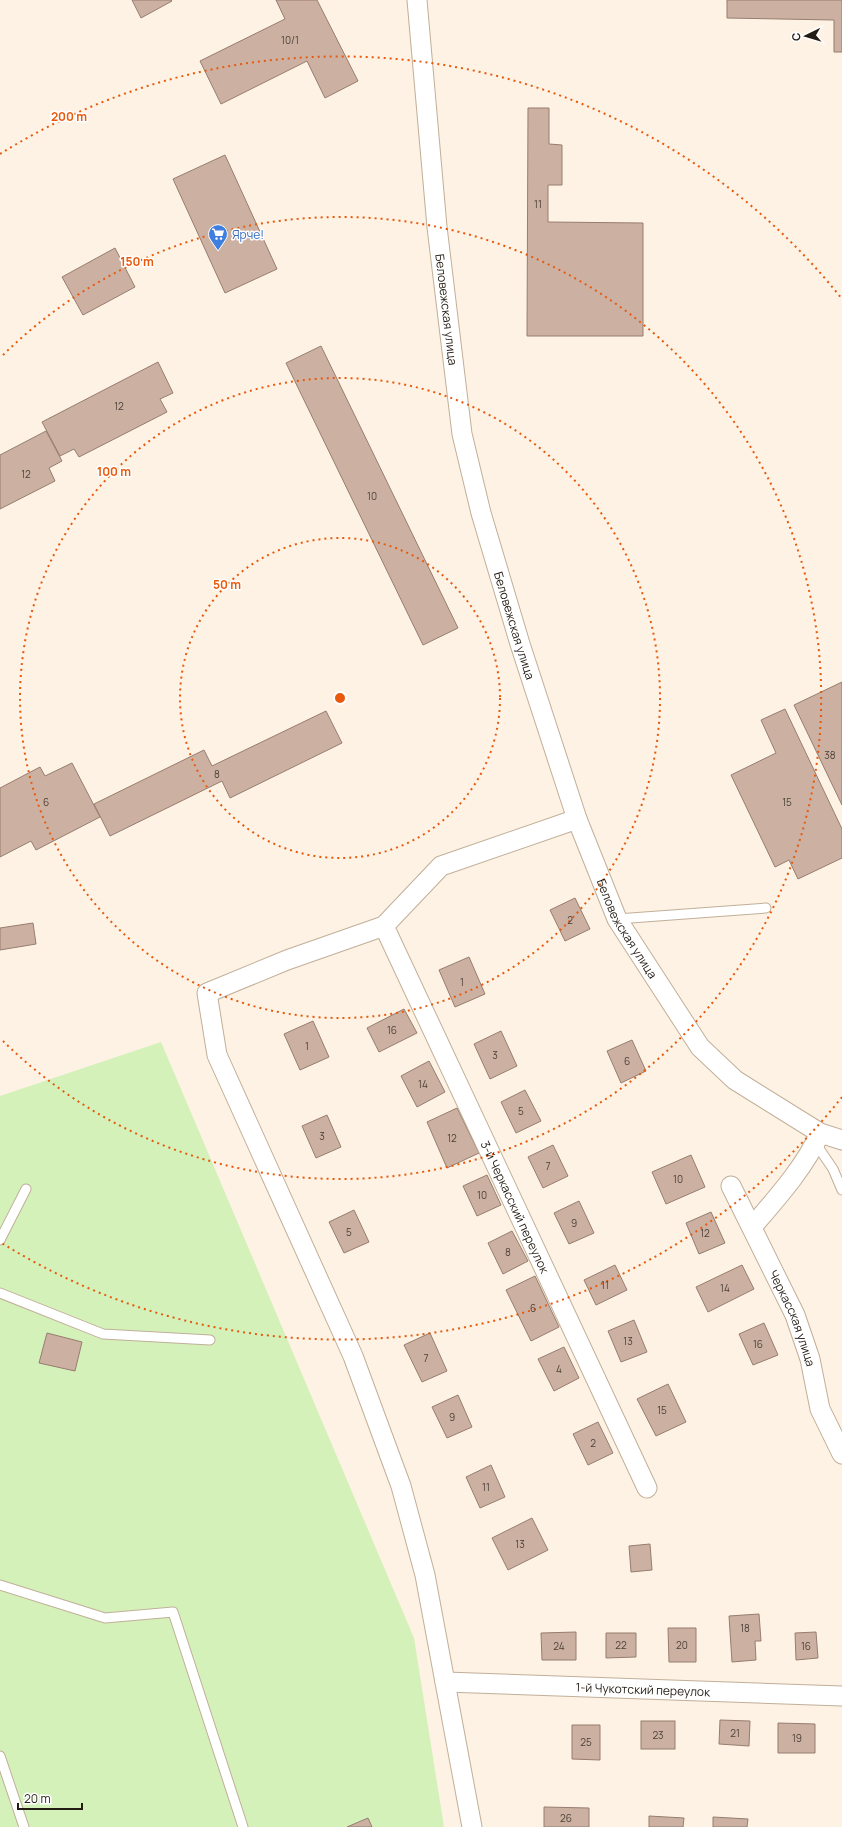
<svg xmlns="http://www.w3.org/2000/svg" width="842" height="1827" font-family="Manrope,sans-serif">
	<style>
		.green { fill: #d4f1ba }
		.building { fill: #ccb1a3; stroke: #967d6f }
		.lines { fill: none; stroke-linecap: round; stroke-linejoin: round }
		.service-casing { stroke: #c1af99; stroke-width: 11 }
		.minor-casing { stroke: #c1af99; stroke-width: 21 }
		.service { stroke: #fff; stroke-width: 9 }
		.minor { stroke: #fff; stroke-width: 19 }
		.ring { fill: none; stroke: #e8590c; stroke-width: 2; stroke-dasharray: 2 4 }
		.labels { text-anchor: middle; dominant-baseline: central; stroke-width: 3; stroke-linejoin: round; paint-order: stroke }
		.number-label { font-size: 10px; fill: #4d4138 }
		.shop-label { font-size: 12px; fill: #366cbe; stroke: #fff; text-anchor: start }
		.street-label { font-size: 12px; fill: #231c14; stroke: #fff }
		.centre { fill: #e8590c; stroke: #fff; stroke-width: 2 }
		.ring-label { font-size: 12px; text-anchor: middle; font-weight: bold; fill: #e8590c; stroke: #fff; stroke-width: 3; stroke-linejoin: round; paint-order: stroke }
	</style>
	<rect width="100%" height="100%" fill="#fdf2e3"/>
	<!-- green -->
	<path class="green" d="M 161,1042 L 414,1638 L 444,1827 L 0,1827 L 0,1096 Z"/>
	<!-- building -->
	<g class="building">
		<path d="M 132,0 L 171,0 L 172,1 L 141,18 Z"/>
		<path d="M 276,0 L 317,0 L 358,81 L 325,98 L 307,61 L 221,104 L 200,61 L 285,19 Z"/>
		<path d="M 727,0 L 842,0 L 842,52 L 834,52 L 834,20 L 727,18 Z"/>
		<path d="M 528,108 L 549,108 L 549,144 L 562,145 L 562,185 L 548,185 L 548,222 L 643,223 L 643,336 L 527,336 Z"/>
		<path d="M 225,155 L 277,269 L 225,293 L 173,179 Z"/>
		<path d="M 115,248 L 135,287 L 83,315 L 62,277 Z"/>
		<path d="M 321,346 L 458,628 L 423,645 L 286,363 Z"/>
		<path d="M 158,362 L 173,393 L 160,399 L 167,412 L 79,457 L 74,449 L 60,456 L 42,422 Z"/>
		<path d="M 46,431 L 62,461 L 49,468 L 55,481 L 0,509 L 0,455 Z"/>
		<path d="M 842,682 L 842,805 L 794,705 Z"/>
		<path d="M 785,709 L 842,829 L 842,858 L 798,879 L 789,860 L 775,867 L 731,775 L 776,753 L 761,720 Z"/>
		<path d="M 326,711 L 342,743 L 230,798 L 222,781 L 110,836 L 94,804 L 204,750 L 212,766 Z"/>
		<path d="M 72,763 L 100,817 L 36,850 L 31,841 L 0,857 L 0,788 L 40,767 L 45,776 Z"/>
		<path d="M 575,898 L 590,929 L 565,941 L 550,910 Z"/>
		<path d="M 33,923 L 36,944 L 0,950 L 0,928 Z"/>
		<path d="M 469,957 L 485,994 L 455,1007 L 439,970 Z"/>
		<path d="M 404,1009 L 417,1033 L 379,1052 L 367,1028 Z"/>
		<path d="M 313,1021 L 329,1057 L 300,1070 L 284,1034 Z"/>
		<path d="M 501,1031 L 517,1066 L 490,1079 L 474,1044 Z"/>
		<path d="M 632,1040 L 646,1071 L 621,1083 L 607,1051 Z"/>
		<path d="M 429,1061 L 445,1092 L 417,1107 L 401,1076 Z"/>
		<path d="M 525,1090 L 541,1121 L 516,1133 L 501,1102 Z"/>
		<path d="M 457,1108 L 479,1153 L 447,1168 L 427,1122 Z"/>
		<path d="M 327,1115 L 341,1147 L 316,1158 L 302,1126 Z"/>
		<path d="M 553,1145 L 568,1176 L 543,1188 L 528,1157 Z"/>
		<path d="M 691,1155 L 705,1187 L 666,1204 L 652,1172 Z"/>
		<path d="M 487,1175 L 501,1205 L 477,1216 L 463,1186 Z"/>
		<path d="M 579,1201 L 594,1233 L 569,1244 L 554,1213 Z"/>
		<path d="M 354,1210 L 369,1242 L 344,1253 L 329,1222 Z"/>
		<path d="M 711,1212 L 725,1243 L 699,1254 L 686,1223 Z"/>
		<path d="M 512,1231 L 528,1261 L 503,1274 L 488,1243 Z"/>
		<path d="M 615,1265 L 627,1290 L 596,1305 L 584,1280 Z"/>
		<path d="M 742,1265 L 754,1289 L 708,1312 L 696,1287 Z"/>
		<path d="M 535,1276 L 559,1327 L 531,1341 L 506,1290 Z"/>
		<path d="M 634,1320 L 647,1352 L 621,1362 L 608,1331 Z"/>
		<path d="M 764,1323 L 778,1355 L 753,1365 L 739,1334 Z"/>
		<path d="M 47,1333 L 82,1342 L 75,1371 L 39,1363 Z"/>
		<path d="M 430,1333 L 447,1371 L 422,1382 L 404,1345 Z"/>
		<path d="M 564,1347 L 579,1378 L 554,1391 L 538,1359 Z"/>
		<path d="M 668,1384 L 686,1422 L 656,1436 L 637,1399 Z"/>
		<path d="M 458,1395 L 472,1427 L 447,1438 L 432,1407 Z"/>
		<path d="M 598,1422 L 613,1453 L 588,1465 L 573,1434 Z"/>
		<path d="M 491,1465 L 505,1497 L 480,1508 L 466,1477 Z"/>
		<path d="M 532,1518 L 548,1550 L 508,1570 L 492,1538 Z"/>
		<path d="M 650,1544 L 652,1570 L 631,1572 L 629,1546 Z"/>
		<path d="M 759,1614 L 761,1641 L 755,1641 L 756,1660 L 732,1662 L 729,1616 Z"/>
		<path d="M 668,1628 L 696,1628 L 696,1662 L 669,1662 Z"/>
		<path d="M 576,1632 L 576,1660 L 542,1660 L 541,1633 Z"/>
		<path d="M 816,1632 L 818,1658 L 796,1660 L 795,1633 Z"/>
		<path d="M 606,1633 L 636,1633 L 636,1657 L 606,1658 Z"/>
		<path d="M 720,1720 L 750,1721 L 749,1746 L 719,1744 Z"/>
		<rect x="641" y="1721" width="34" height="28"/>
		<path d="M 778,1723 L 815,1724 L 815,1753 L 778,1753 Z"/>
		<path d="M 572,1725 L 600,1725 L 600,1760 L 572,1759 Z"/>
		<path d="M 544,1807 L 589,1808 L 589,1827 L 544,1827 Z"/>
		<path d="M 649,1816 L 684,1818 L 683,1827 L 649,1827 Z"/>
		<path d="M 713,1817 L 748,1819 L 747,1827 L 713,1827 Z"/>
		<path d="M 368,1818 L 372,1827 L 347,1827 Z"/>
	</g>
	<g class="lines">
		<defs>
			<g id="service">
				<path d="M 617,919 L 766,908"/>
				<path d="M 816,1144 L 833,1169 L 842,1190"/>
				<path d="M 0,1240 L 26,1189"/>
				<path d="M 0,1293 L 103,1334 L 210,1340"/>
				<path d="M 0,1585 L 105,1618 L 173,1612 L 243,1827"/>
				<path d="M 0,1756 L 24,1827"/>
			</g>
			<g id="minor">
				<path id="s1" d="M 417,0 L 437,227 L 462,434 L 481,513 L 520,644 L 577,819 L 617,919 L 700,1047 L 735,1080 L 820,1133 L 842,1140"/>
				<path id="s2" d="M 384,926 L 647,1488"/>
				<path id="s3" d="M 731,1186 L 795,1315 L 810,1359 L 820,1409 L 842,1454"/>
				<path d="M 752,1227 C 776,1199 805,1167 820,1133"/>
				<path id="s4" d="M 445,1682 L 842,1696"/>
				<path d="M 472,1827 L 425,1575 L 401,1486 L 353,1356 L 217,1055 L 207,993 L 287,960 L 384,926 L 441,866 L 577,819"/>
			</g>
		</defs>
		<!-- service casing -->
		<use href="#service" class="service-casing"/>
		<!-- minor casing -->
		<use href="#minor" class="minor-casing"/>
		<!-- service -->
		<use href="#service" class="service"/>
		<!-- minor -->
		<use href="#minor" class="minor"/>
	</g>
	<!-- distance rings -->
	<g class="ring">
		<circle cx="340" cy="698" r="160"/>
		<circle cx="340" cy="698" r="320"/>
		<path d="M3 355A481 481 0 1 1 3 1041"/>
		<path d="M842 1097A641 641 0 0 1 0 1242M0 154A641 641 0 0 1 842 299"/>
	</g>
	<!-- icons -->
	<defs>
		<symbol id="supermarket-pin" viewBox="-11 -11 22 30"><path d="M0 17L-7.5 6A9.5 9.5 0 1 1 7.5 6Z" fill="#3f7fe0" stroke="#fff"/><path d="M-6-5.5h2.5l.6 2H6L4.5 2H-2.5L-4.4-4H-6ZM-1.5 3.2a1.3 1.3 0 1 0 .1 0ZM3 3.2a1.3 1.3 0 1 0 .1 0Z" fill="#fff"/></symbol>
	</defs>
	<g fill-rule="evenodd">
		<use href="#supermarket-pin" x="207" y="223" width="22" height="30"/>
	</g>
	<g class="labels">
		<!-- number labels -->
		<g class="number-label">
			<text x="290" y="40">10/1</text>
			<text x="538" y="204">11</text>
			<text x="119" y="406">12</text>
			<text x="26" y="474">12</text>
			<text x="372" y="496">10</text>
			<text x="830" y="755">38</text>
			<text x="217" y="774">8</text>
			<text x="46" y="802">6</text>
			<text x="787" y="802">15</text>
			<text x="570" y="920">2</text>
			<text x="462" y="982">1</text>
			<text x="392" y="1030">16</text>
			<text x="307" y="1046">1</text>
			<text x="495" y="1055">3</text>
			<text x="627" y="1061">6</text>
			<text x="423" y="1084">14</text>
			<text x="521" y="1111">5</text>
			<text x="322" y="1136">3</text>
			<text x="452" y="1138">12</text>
			<text x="548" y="1166">7</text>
			<text x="678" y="1179">10</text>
			<text x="482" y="1195">10</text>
			<text x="574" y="1223">9</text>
			<text x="349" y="1232">5</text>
			<text x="705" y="1233">12</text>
			<text x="508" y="1252">8</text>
			<text x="605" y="1285">11</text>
			<text x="725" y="1288">14</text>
			<text x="533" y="1308">6</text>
			<text x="628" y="1341">13</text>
			<text x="758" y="1344">16</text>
			<text x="426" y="1358">7</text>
			<text x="559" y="1369">4</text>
			<text x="662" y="1410">15</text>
			<text x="452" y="1417">9</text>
			<text x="593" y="1443">2</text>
			<text x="486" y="1487">11</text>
			<text x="520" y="1544">13</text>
			<text x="745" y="1628">18</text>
			<text x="621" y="1645">22</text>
			<text x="682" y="1645">20</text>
			<text x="559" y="1646">24</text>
			<text x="806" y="1646">16</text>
			<text x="735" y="1733">21</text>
			<text x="658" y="1735">23</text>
			<text x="797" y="1738">19</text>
			<text x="586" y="1742">25</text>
			<text x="566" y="1818">26</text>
		</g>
		<!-- shop labels -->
		<g class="shop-label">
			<text x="232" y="234">Ярче!</text>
		</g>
		<!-- street labels -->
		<g class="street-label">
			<text stroke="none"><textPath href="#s1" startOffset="311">Беловежская улица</textPath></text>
			<text stroke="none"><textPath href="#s1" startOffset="635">Беловежская улица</textPath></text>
			<text stroke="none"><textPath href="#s1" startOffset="959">Беловежская улица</textPath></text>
			<text stroke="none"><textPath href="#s2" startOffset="310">3-й Черкасский переулок</textPath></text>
			<text stroke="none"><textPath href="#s3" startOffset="146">Черкасская улица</textPath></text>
			<text stroke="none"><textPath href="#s4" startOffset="198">1-й Чукотский переулок</textPath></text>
		</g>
	</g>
	<circle cx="340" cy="698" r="6" class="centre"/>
	<g class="ring-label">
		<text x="69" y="121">200 m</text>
		<text x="137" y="266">150 m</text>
		<text x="114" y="476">100 m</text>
		<text x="227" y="589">50 m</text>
	</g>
	<!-- north arrow -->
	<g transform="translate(806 36) rotate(265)" stroke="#ffffff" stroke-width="3" paint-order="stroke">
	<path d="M0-3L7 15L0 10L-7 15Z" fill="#231c14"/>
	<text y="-6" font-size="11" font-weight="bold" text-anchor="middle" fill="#231c14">С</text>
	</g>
	<!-- scale -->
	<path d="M18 1803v6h64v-6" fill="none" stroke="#231c14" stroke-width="2"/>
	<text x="24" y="1803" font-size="12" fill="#231c14" stroke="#ffffff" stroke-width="3" paint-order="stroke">20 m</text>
</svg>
